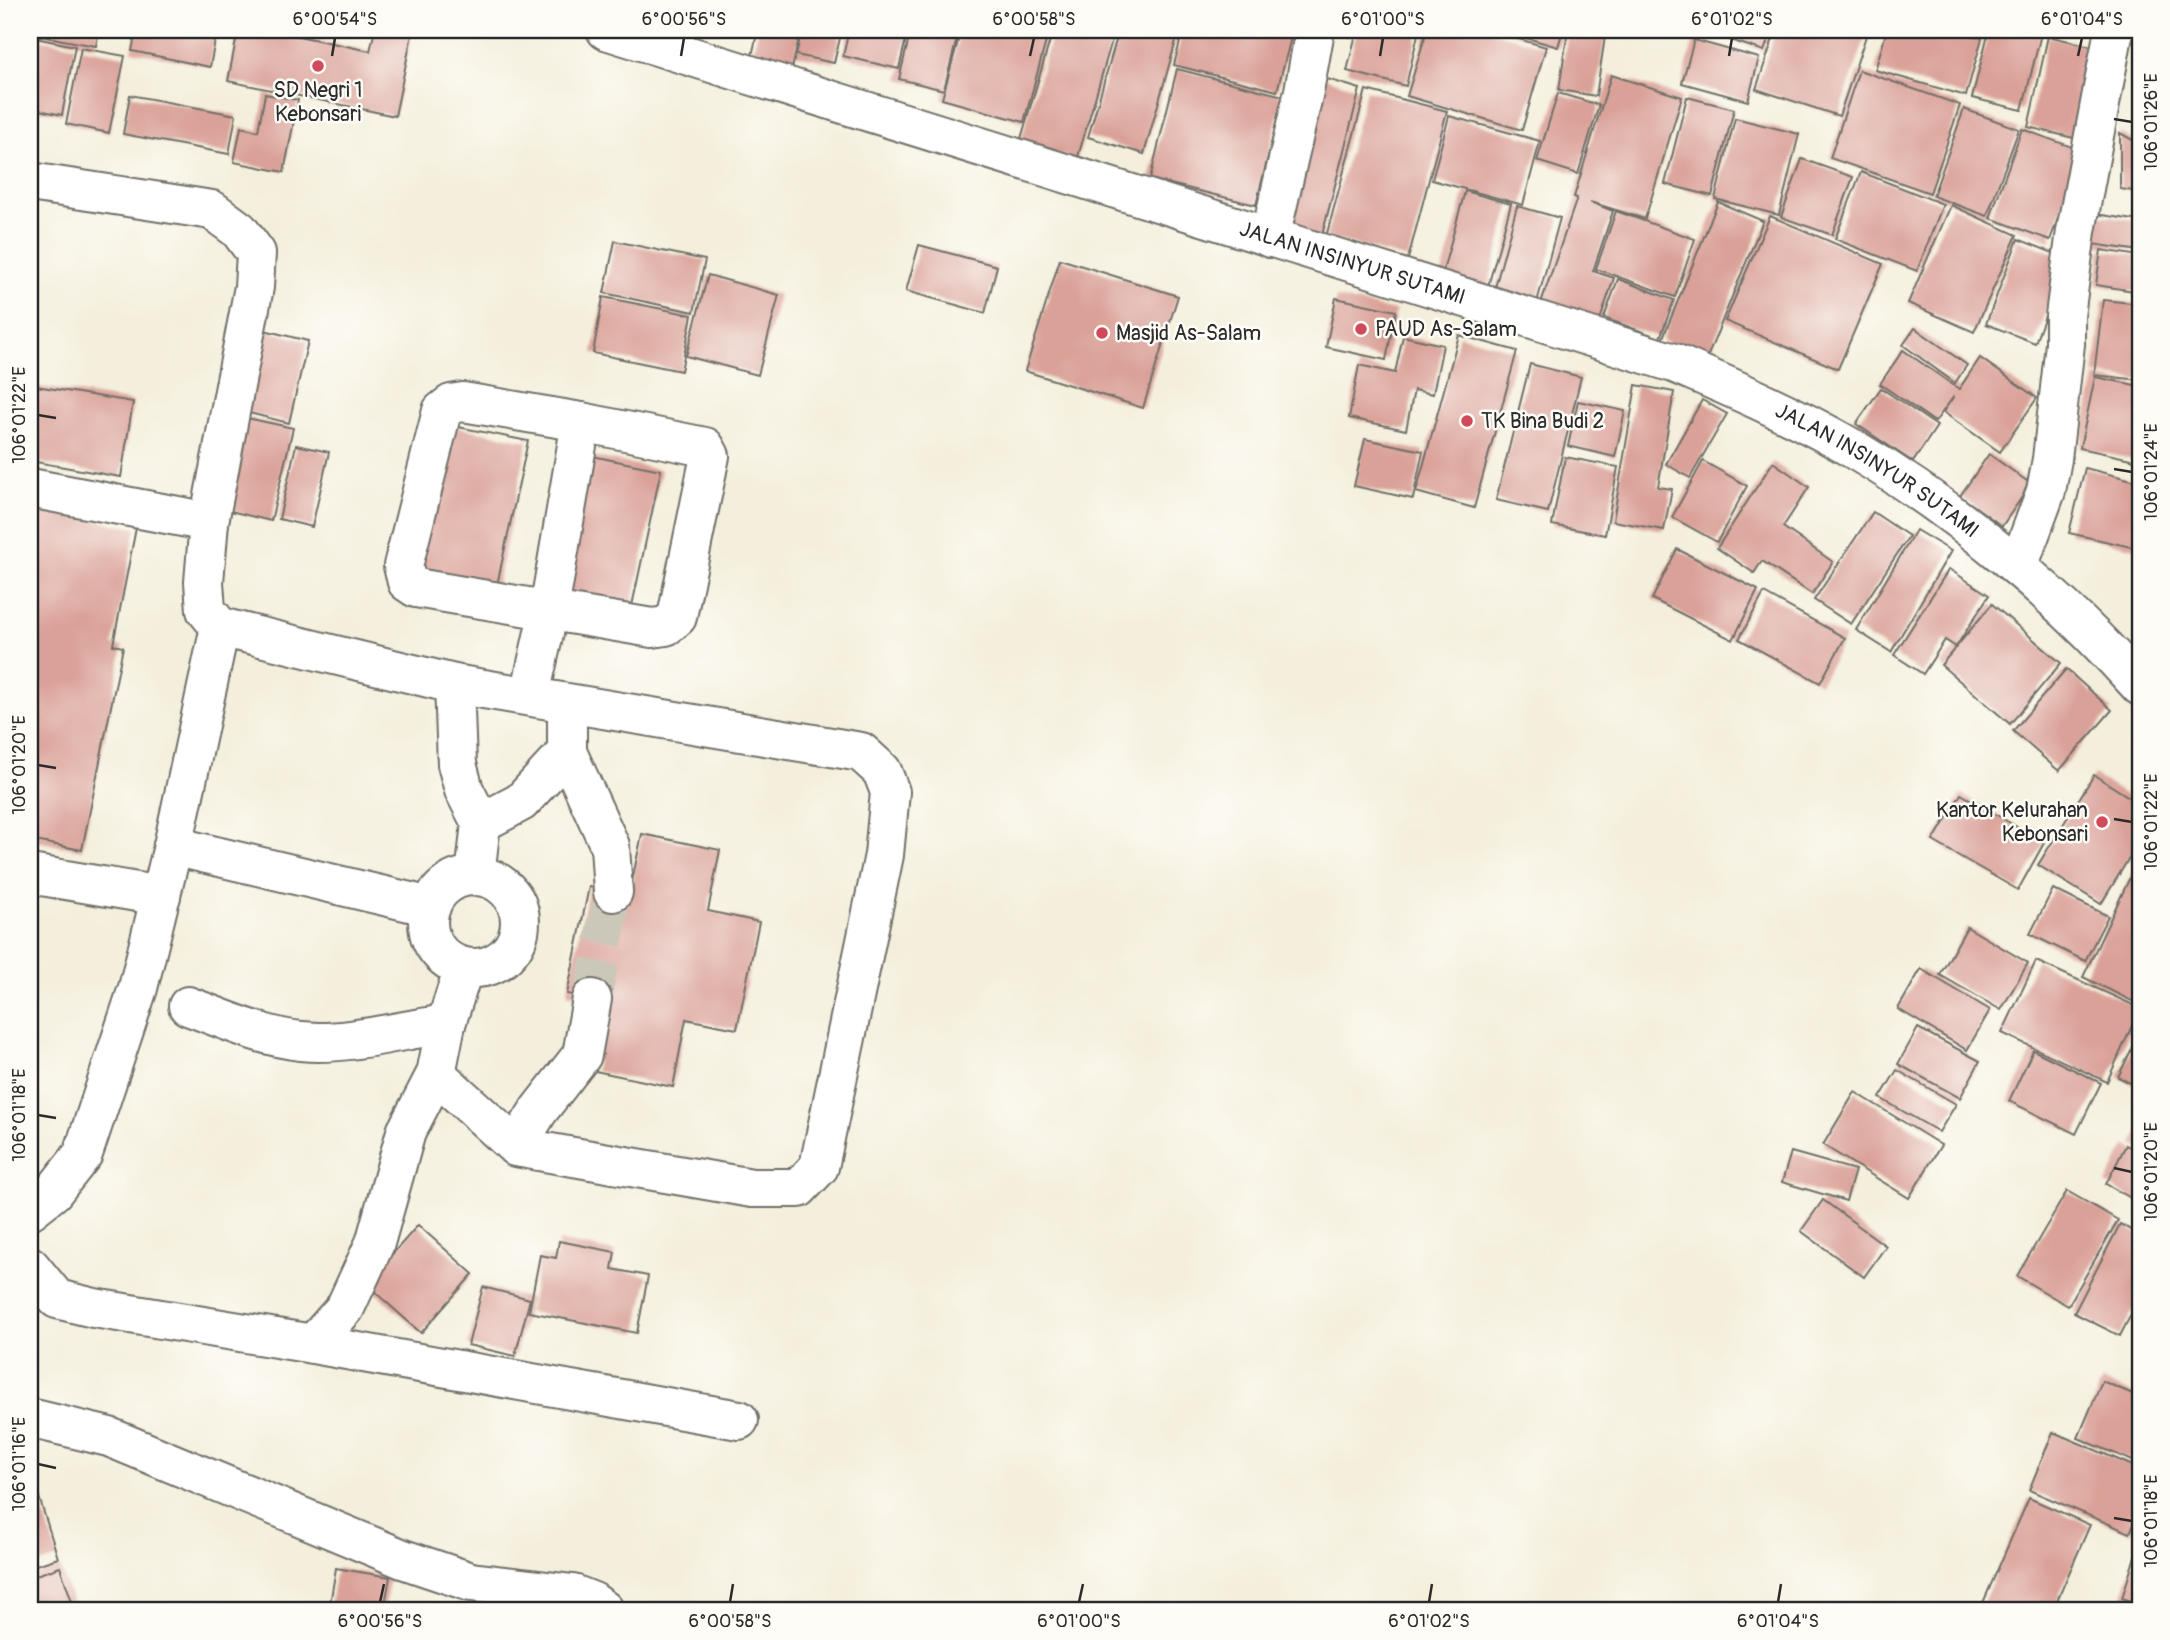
<svg xmlns="http://www.w3.org/2000/svg" width="2170" height="1640" font-family="Pangolin,sans-serif">
	<style>
		.building { fill: #daa198 }
		.lines { fill: none; stroke-linecap: round; stroke-linejoin: round }
		.minor-tunnel { stroke: #ccc8b9; stroke-width: 38; stroke-dasharray: 38 19; stroke-linecap: butt }
		.minor-casing { stroke: #717069; stroke-width: 42 }
		.minor { stroke: #fff; stroke-width: 38 }
		.ticks { fill: none; stroke: #2b2b2b; stroke-width: 2.5 }
		.poi-dot { fill: #d1495b; stroke: #fdfcf7; stroke-width: 2.5 }
		.labels { text-anchor: middle; dominant-baseline: central; stroke-width: 5; stroke-linejoin: round; paint-order: stroke }
		.poi-label { font-size: 21px; fill: #2b2b2b; stroke: #fdfcf7; text-anchor: start }
		.street-label { font-size: 21px; fill: #2b2b2b; stroke: #fdfcf7 }
		.neatline { fill: none; stroke: #2b2b2b; stroke-width: 2.5 }
		.ticks-label { font-size: 18px; text-anchor: middle; fill: #2b2b2b }
	</style>
	<rect width="100%" height="100%" fill="#fdfcf7"/>
	<filter id="ink" filterUnits="userSpaceOnUse"><feTurbulence type="fractalNoise" baseFrequency=".0143" numOctaves="2"/><feDisplacementMap in="SourceGraphic" scale="14" xChannelSelector="R" yChannelSelector="G"/><feConvolveMatrix kernelMatrix="1 2 1 2 8 2 1 2 1" color-interpolation-filters="sRGB"/></filter>
	<filter id="wash" filterUnits="userSpaceOnUse"><feTurbulence type="fractalNoise" baseFrequency=".00686" numOctaves="4" result="noise"/><feDisplacementMap in="SourceGraphic" scale="28" xChannelSelector="R" yChannelSelector="G"/><feGaussianBlur stdDeviation="1.57" result="paint"/><feColorMatrix in="noise" values="0 0 0 0 0 0 0 0 0 0 0 0 0 0 0 0 0 1.4 0 .05"/><feComposite in="paint" operator="in"/></filter>
	<g filter="url(#wash)">
		<rect width="100%" height="100%" fill="#f4efdc"/>
		<g id="blocks">
			<!-- building -->
			<g class="building">
				<path d="M 30,30 L 99,30 L 96,46 L 30,34 Z"/>
				<path d="M 136,30 L 217,30 L 210,67 L 132,51 Z"/>
				<path d="M 238,30 L 270,30 L 370,51 L 375,30 L 413,30 L 395,116 L 228,81 Z"/>
				<path d="M 758,30 L 801,30 L 791,73 L 750,64 Z"/>
				<path d="M 802,30 L 842,30 L 834,63 L 796,55 Z"/>
				<path d="M 849,30 L 908,30 L 899,69 L 843,56 Z"/>
				<path d="M 911,30 L 959,30 L 944,90 L 899,79 Z"/>
				<path d="M 961,30 L 1049,30 L 1024,122 L 942,99 Z"/>
				<path d="M 1053,30 L 1115,30 L 1077,160 L 1020,142 Z"/>
				<path d="M 1119,30 L 1179,30 L 1144,154 L 1088,137 Z"/>
				<path d="M 1183,30 L 1293,30 L 1277,91 L 1174,65 Z"/>
				<path d="M 1333,30 L 1352,30 L 1350,37 Z"/>
				<path d="M 1357,30 L 1419,30 L 1406,86 L 1347,71 Z"/>
				<path d="M 1427,30 L 1488,30 L 1546,47 L 1522,130 L 1407,96 Z"/>
				<path d="M 1499,30 L 1563,30 L 1558,47 Z"/>
				<path d="M 1568,30 L 1606,30 L 1596,96 L 1559,90 Z"/>
				<path d="M 1700,30 L 1772,30 L 1764,51 Z"/>
				<path d="M 1776,30 L 1868,30 L 1839,116 L 1756,89 Z"/>
				<path d="M 1887,30 L 1951,30 L 1982,38 L 1966,96 L 1875,70 Z"/>
				<path d="M 1965,30 L 1982,30 L 1981,35 Z"/>
				<path d="M 1989,30 L 2042,30 L 2022,110 L 1972,98 Z"/>
				<path d="M 2048,36 L 2107,50 L 2086,141 L 2028,127 Z"/>
				<path d="M 30,37 L 75,46 L 62,115 L 30,108 Z"/>
				<path d="M 1694,40 L 1759,58 L 1748,101 L 1682,83 Z"/>
				<path d="M 81,48 L 125,56 L 109,133 L 66,124 Z"/>
				<path d="M 1177,69 L 1283,96 L 1256,205 L 1150,179 Z"/>
				<path d="M 1859,70 L 1960,105 L 1930,193 L 1830,158 Z"/>
				<path d="M 1611,75 L 1682,97 L 1645,219 L 1590,202 L 1613,211 L 1593,271 L 1614,278 L 1599,323 L 1541,303 L 1577,198 L 1574,197 Z"/>
				<path d="M 1324,78 L 1360,89 L 1321,239 L 1285,221 Z"/>
				<path d="M 1366,90 L 1447,111 L 1408,259 L 1326,237 Z"/>
				<path d="M 1558,93 L 1599,105 L 1578,174 L 1537,161 Z"/>
				<path d="M 265,94 L 298,100 L 284,172 L 234,162 L 241,127 L 258,131 Z"/>
				<path d="M 130,95 L 236,115 L 229,154 L 123,134 Z"/>
				<path d="M 1687,97 L 1734,109 L 1712,196 L 1665,184 Z"/>
				<path d="M 1964,109 L 2019,129 L 1987,216 L 1933,196 Z"/>
				<path d="M 1449,116 L 1540,141 L 1523,205 L 1432,180 Z"/>
				<path d="M 1735,118 L 1799,134 L 1779,215 L 1715,199 Z"/>
				<path d="M 2022,129 L 2083,151 L 2050,240 L 1990,218 Z"/>
				<path d="M 2120,133 L 2140,144 L 2140,192 L 2120,189 Z"/>
				<path d="M 1802,159 L 1853,177 L 1832,235 L 1781,217 Z"/>
				<path d="M 1861,172 L 1943,204 L 1917,271 L 1835,239 Z"/>
				<path d="M 1465,191 L 1511,204 L 1487,290 L 1441,278 Z"/>
				<path d="M 1718,202 L 1763,221 L 1707,358 L 1662,340 Z"/>
				<path d="M 1951,205 L 2017,235 L 1974,332 L 1908,303 Z"/>
				<path d="M 1517,206 L 1560,218 L 1536,306 L 1493,295 Z"/>
				<path d="M 1616,211 L 1695,239 L 1675,297 L 1596,269 Z"/>
				<path d="M 2096,214 L 2140,221 L 2140,251 L 2092,244 Z"/>
				<path d="M 1770,216 L 1883,264 L 1838,369 L 1725,321 Z"/>
				<path d="M 2018,239 L 2066,258 L 2035,343 L 1986,324 Z"/>
				<path d="M 615,241 L 705,260 L 694,312 L 604,293 Z"/>
				<path d="M 919,245 L 997,266 L 985,313 L 906,291 Z"/>
				<path d="M 2101,250 L 2140,256 L 2140,292 L 2096,285 Z"/>
				<path d="M 1060,259 L 1178,296 L 1143,408 L 1025,371 Z"/>
				<path d="M 708,275 L 779,295 L 758,375 L 686,356 Z"/>
				<path d="M 1618,279 L 1674,300 L 1660,338 L 1604,318 Z"/>
				<path d="M 603,297 L 692,315 L 681,371 L 593,353 Z"/>
				<path d="M 1336,298 L 1396,311 L 1386,360 L 1326,347 Z"/>
				<path d="M 2103,300 L 2140,304 L 2140,380 L 2094,375 Z"/>
				<path d="M 1915,328 L 1967,365 L 1955,383 L 1903,345 Z"/>
				<path d="M 264,330 L 308,341 L 289,423 L 245,412 Z"/>
				<path d="M 1459,335 L 1517,351 L 1474,508 L 1416,492 Z"/>
				<path d="M 1403,336 L 1443,345 L 1433,394 L 1414,390 L 1406,430 L 1349,418 L 1359,365 L 1395,373 Z"/>
				<path d="M 1903,350 L 1959,389 L 1980,358 L 2037,398 L 2000,452 L 1943,412 L 1954,396 L 1935,422 L 1880,384 Z"/>
				<path d="M 1530,364 L 1581,377 L 1548,512 L 1496,500 Z"/>
				<path d="M 2095,377 L 2140,386 L 2140,461 L 2080,448 Z"/>
				<path d="M 30,385 L 133,402 L 121,477 L 30,461 Z"/>
				<path d="M 1636,385 L 1674,392 L 1658,487 L 1672,489 L 1664,530 L 1613,521 Z"/>
				<path d="M 1881,388 L 1937,426 L 1913,462 L 1856,424 Z"/>
				<path d="M 1702,400 L 1727,414 L 1690,478 L 1666,464 Z"/>
				<path d="M 1578,401 L 1625,411 L 1615,457 L 1568,446 Z"/>
				<path d="M 247,418 L 293,428 L 271,521 L 226,510 Z"/>
				<path d="M 448,425 L 528,441 L 494,599 L 415,583 Z"/>
				<path d="M 1365,439 L 1423,451 L 1413,499 L 1354,486 Z"/>
				<path d="M 296,445 L 329,452 L 312,527 L 279,519 Z"/>
				<path d="M 1989,454 L 2031,484 L 2002,526 L 1960,496 Z"/>
				<path d="M 587,455 L 661,470 L 629,620 L 556,605 Z"/>
				<path d="M 1565,457 L 1618,467 L 1605,535 L 1552,525 Z"/>
				<path d="M 1703,461 L 1747,486 L 1717,542 L 1672,517 Z"/>
				<path d="M 1773,462 L 1809,487 L 1783,527 L 1833,562 L 1812,594 L 1762,561 L 1754,573 L 1717,548 Z"/>
				<path d="M 2085,468 L 2140,482 L 2140,549 L 2069,533 Z"/>
				<path d="M 30,507 L 136,528 L 113,645 L 123,647 L 82,850 L 30,840 Z"/>
				<path d="M 1873,512 L 1909,536 L 1851,624 L 1814,600 Z"/>
				<path d="M 1916,530 L 1951,551 L 1891,652 L 1856,630 Z"/>
				<path d="M 1677,549 L 1758,590 L 1733,640 L 1652,599 Z"/>
				<path d="M 1949,569 L 1989,595 L 1956,647 L 1945,640 L 1923,674 L 1894,655 Z"/>
				<path d="M 1764,593 L 1845,638 L 1820,683 L 1739,639 Z"/>
				<path d="M 1992,604 L 2061,663 L 2010,724 L 1941,665 Z"/>
				<path d="M 2066,669 L 2112,710 L 2059,771 L 2013,731 Z"/>
				<path d="M 2094,775 L 2140,804 L 2140,840 L 2101,904 L 2038,865 Z"/>
				<path d="M 1961,794 L 2044,843 L 2018,890 L 1933,841 Z"/>
				<path d="M 642,834 L 720,850 L 708,911 L 759,922 L 737,1029 L 686,1019 L 673,1087 L 595,1071 L 608,1002 L 567,994 L 589,887 L 629,895 Z"/>
				<path d="M 2140,856 L 2140,1005 L 2083,977 Z"/>
				<path d="M 2053,889 L 2108,916 L 2085,961 L 2030,934 Z"/>
				<path d="M 1967,927 L 2028,963 L 2001,1010 L 1940,975 Z"/>
				<path d="M 2036,961 L 2140,1008 L 2107,1082 L 2002,1033 Z"/>
				<path d="M 1921,969 L 1990,1010 L 1967,1050 L 1898,1009 Z"/>
				<path d="M 1918,1028 L 1980,1061 L 1960,1098 L 1898,1064 Z"/>
				<path d="M 2140,1032 L 2140,1088 L 2118,1077 Z"/>
				<path d="M 2033,1050 L 2101,1083 L 2076,1134 L 2009,1101 Z"/>
				<path d="M 1897,1070 L 1956,1104 L 1939,1132 L 1880,1098 Z"/>
				<path d="M 1855,1092 L 1941,1145 L 1909,1198 L 1823,1145 Z"/>
				<path d="M 2140,1129 L 2140,1148 L 2133,1144 Z"/>
				<path d="M 2126,1145 L 2140,1153 L 2140,1203 L 2106,1184 Z"/>
				<path d="M 1791,1152 L 1855,1170 L 1846,1201 L 1782,1182 Z"/>
				<path d="M 2067,1191 L 2118,1220 L 2068,1306 L 2017,1276 Z"/>
				<path d="M 1823,1200 L 1886,1246 L 1864,1277 L 1801,1231 Z"/>
				<path d="M 2120,1224 L 2140,1235 L 2140,1297 L 2120,1336 L 2074,1313 Z"/>
				<path d="M 418,1225 L 473,1274 L 421,1333 L 366,1284 Z"/>
				<path d="M 559,1241 L 615,1252 L 612,1269 L 648,1276 L 637,1333 L 529,1312 L 540,1255 L 556,1258 Z"/>
				<path d="M 483,1287 L 530,1299 L 515,1356 L 468,1345 Z"/>
				<path d="M 2102,1381 L 2140,1397 L 2140,1464 L 2078,1438 Z"/>
				<path d="M 2053,1432 L 2140,1469 L 2140,1510 L 2130,1533 L 2029,1490 Z"/>
				<path d="M 34,1481 L 58,1558 L 30,1567 L 30,1482 Z"/>
				<path d="M 2029,1498 L 2090,1525 L 2053,1610 L 1994,1610 L 1982,1605 Z"/>
				<path d="M 2140,1540 L 2140,1604 L 2122,1598 Z"/>
				<path d="M 60,1567 L 75,1610 L 30,1610 L 30,1577 Z"/>
				<path d="M 336,1568 L 390,1577 L 384,1610 L 329,1610 Z"/>
				<path d="M 2121,1602 L 2140,1608 L 2140,1610 L 2119,1610 Z"/>
			</g>
		</g>
	</g>
	<g filter="url(#ink)">
		<use href="#blocks" fill-opacity="0" stroke="#717069" stroke-width="2"/>
		<g class="lines">
			<!-- minor-tunnel -->
			<path class="minor-tunnel" d="M 592,999 L 613,892"/>
			<defs>
				<g id="minor">
					<path id="s1" d="M 606,30 L 1674,363 C 1735,389 1797,416 1855,450 C 1958,511 2061,597 2140,686"/>
					<path d="M 30,182 L 212,210 L 239,230 L 256,253 L 254,287 L 209,522 L 204,582 L 206,610 L 220,627 L 173,846 L 138,988 L 83,1154 L 53,1192 L 30,1210"/>
					<path d="M 1270,238 L 1304,91 L 1315,30"/>
					<path d="M 463,402 L 581,422 L 705,447 L 710,456 L 677,617 L 666,626 L 652,628 L 416,588 L 407,582 L 403,566 L 442,411 L 451,404 Z"/>
					<path d="M 30,488 L 209,522"/>
					<path d="M 2018,567 L 2046,491 L 2052,459 L 2065,344 L 2065,316 L 2076,231 L 2114,30"/>
					<path d="M 220,627 L 454,684 L 861,752 L 882,771 L 890,792 L 884,855 L 819,1167 L 799,1188 L 752,1188 L 516,1147 L 436,1074"/>
					<path d="M 454,684 L 457,764 L 464,790 L 481,823 L 475,876"/>
					<path d="M 530,695 L 549,610 L 581,422"/>
					<path d="M 567,704 L 567,752 L 610,846 L 613,892"/>
					<path d="M 481,823 L 521,802 L 567,752"/>
					<path d="M 173,846 L 431,907"/>
					<path d="M 30,874 L 161,896"/>
					<circle cx="474" cy="922" r="46"/>
					<path d="M 188,1006 C 224,1019 262,1037 301,1041 C 344,1046 402,1030 446,1024"/>
					<path d="M 516,1147 L 539,1110 L 582,1055 L 592,999"/>
					<path d="M 30,1266 L 57,1299 L 94,1308 L 313,1344 L 739,1420"/>
					<path d="M 313,1344 L 345,1308 L 375,1243 L 406,1132 L 436,1074 L 446,1024 L 464,967"/>
					<path d="M 30,1418 L 109,1437 L 403,1559 L 471,1582 L 573,1594 L 593,1602 L 604,1610"/>
				</g>
			</defs>
			<!-- minor casing -->
			<use href="#minor" class="minor-casing"/>
			<!-- minor -->
			<use href="#minor" class="minor"/>
		</g>
	</g>
	<!-- ticks -->
	<path class="ticks" d="M 332,56 L 335,38M 681,56 L 684,38M 1030,56 L 1034,38M 1380,56 L 1383,38M 1729,56 L 1732,38M 2078,56 L 2082,38M 2114,119 L 2132,122M 38,415 L 56,418M 2114,469 L 2132,472M 38,765 L 56,768M 2114,819 L 2132,822M 38,1115 L 56,1118M 2114,1168 L 2132,1172M 38,1464 L 56,1468M 2114,1518 L 2132,1521M 380,1602 L 384,1584M 730,1602 L 733,1584M 1079,1602 L 1083,1584M 1429,1602 L 1432,1584M 1778,1602 L 1781,1584"/>
	<!-- markers -->
	<g class="poi-dot">
		<circle cx="318" cy="66" r="7"/>
		<circle cx="1361" cy="329" r="7"/>
		<circle cx="1102" cy="333" r="7"/>
		<circle cx="1467" cy="421" r="7"/>
		<circle cx="2102" cy="822" r="7"/>
	</g>
	<g class="labels">
		<!-- poi labels -->
		<g class="poi-label">
			<text x="318" y="90" text-anchor="middle">SD Negri 1<tspan x="318" dy="24">Kebonsari</tspan></text>
			<text x="1375" y="329">PAUD As-Salam</text>
			<text x="1116" y="333">Masjid As-Salam</text>
			<text x="1481" y="421">TK Bina Budi 2</text>
			<text x="2088" y="810" text-anchor="end">Kantor Kelurahan<tspan x="2088" dy="24">Kebonsari</tspan></text>
		</g>
		<!-- street labels -->
		<g class="street-label">
			<text stroke="none"><textPath href="#s1" startOffset="782">JALAN INSINYUR SUTAMI</textPath></text>
			<text stroke="none"><textPath href="#s1" startOffset="1349">JALAN INSINYUR SUTAMI</textPath></text>
		</g>
	</g>
	<!-- margin -->
	<rect width="2170" height="1640" fill="none" stroke="#fdfcf7" stroke-width="77"/>
	<rect x="38" y="38" width="2094" height="1564" class="neatline"/>
	<g class="ticks-label">
		<text x="335" y="25">6°00'54"S</text>
		<text x="684" y="25">6°00'56"S</text>
		<text x="1034" y="25">6°00'58"S</text>
		<text x="1383" y="25">6°01'00"S</text>
		<text x="1732" y="25">6°01'02"S</text>
		<text x="2082" y="25">6°01'04"S</text>
		<text transform="translate(2151 122) rotate(-90)" y="6">106°01'26"E</text>
		<text transform="translate(19 415) rotate(-90)" y="6">106°01'22"E</text>
		<text transform="translate(2151 472) rotate(-90)" y="6">106°01'24"E</text>
		<text transform="translate(19 765) rotate(-90)" y="6">106°01'20"E</text>
		<text transform="translate(2151 822) rotate(-90)" y="6">106°01'22"E</text>
		<text transform="translate(19 1115) rotate(-90)" y="6">106°01'18"E</text>
		<text transform="translate(2151 1172) rotate(-90)" y="6">106°01'20"E</text>
		<text transform="translate(19 1464) rotate(-90)" y="6">106°01'16"E</text>
		<text transform="translate(2151 1521) rotate(-90)" y="6">106°01'18"E</text>
		<text x="380" y="1627">6°00'56"S</text>
		<text x="730" y="1627">6°00'58"S</text>
		<text x="1079" y="1627">6°01'00"S</text>
		<text x="1429" y="1627">6°01'02"S</text>
		<text x="1778" y="1627">6°01'04"S</text>
	</g>
</svg>
